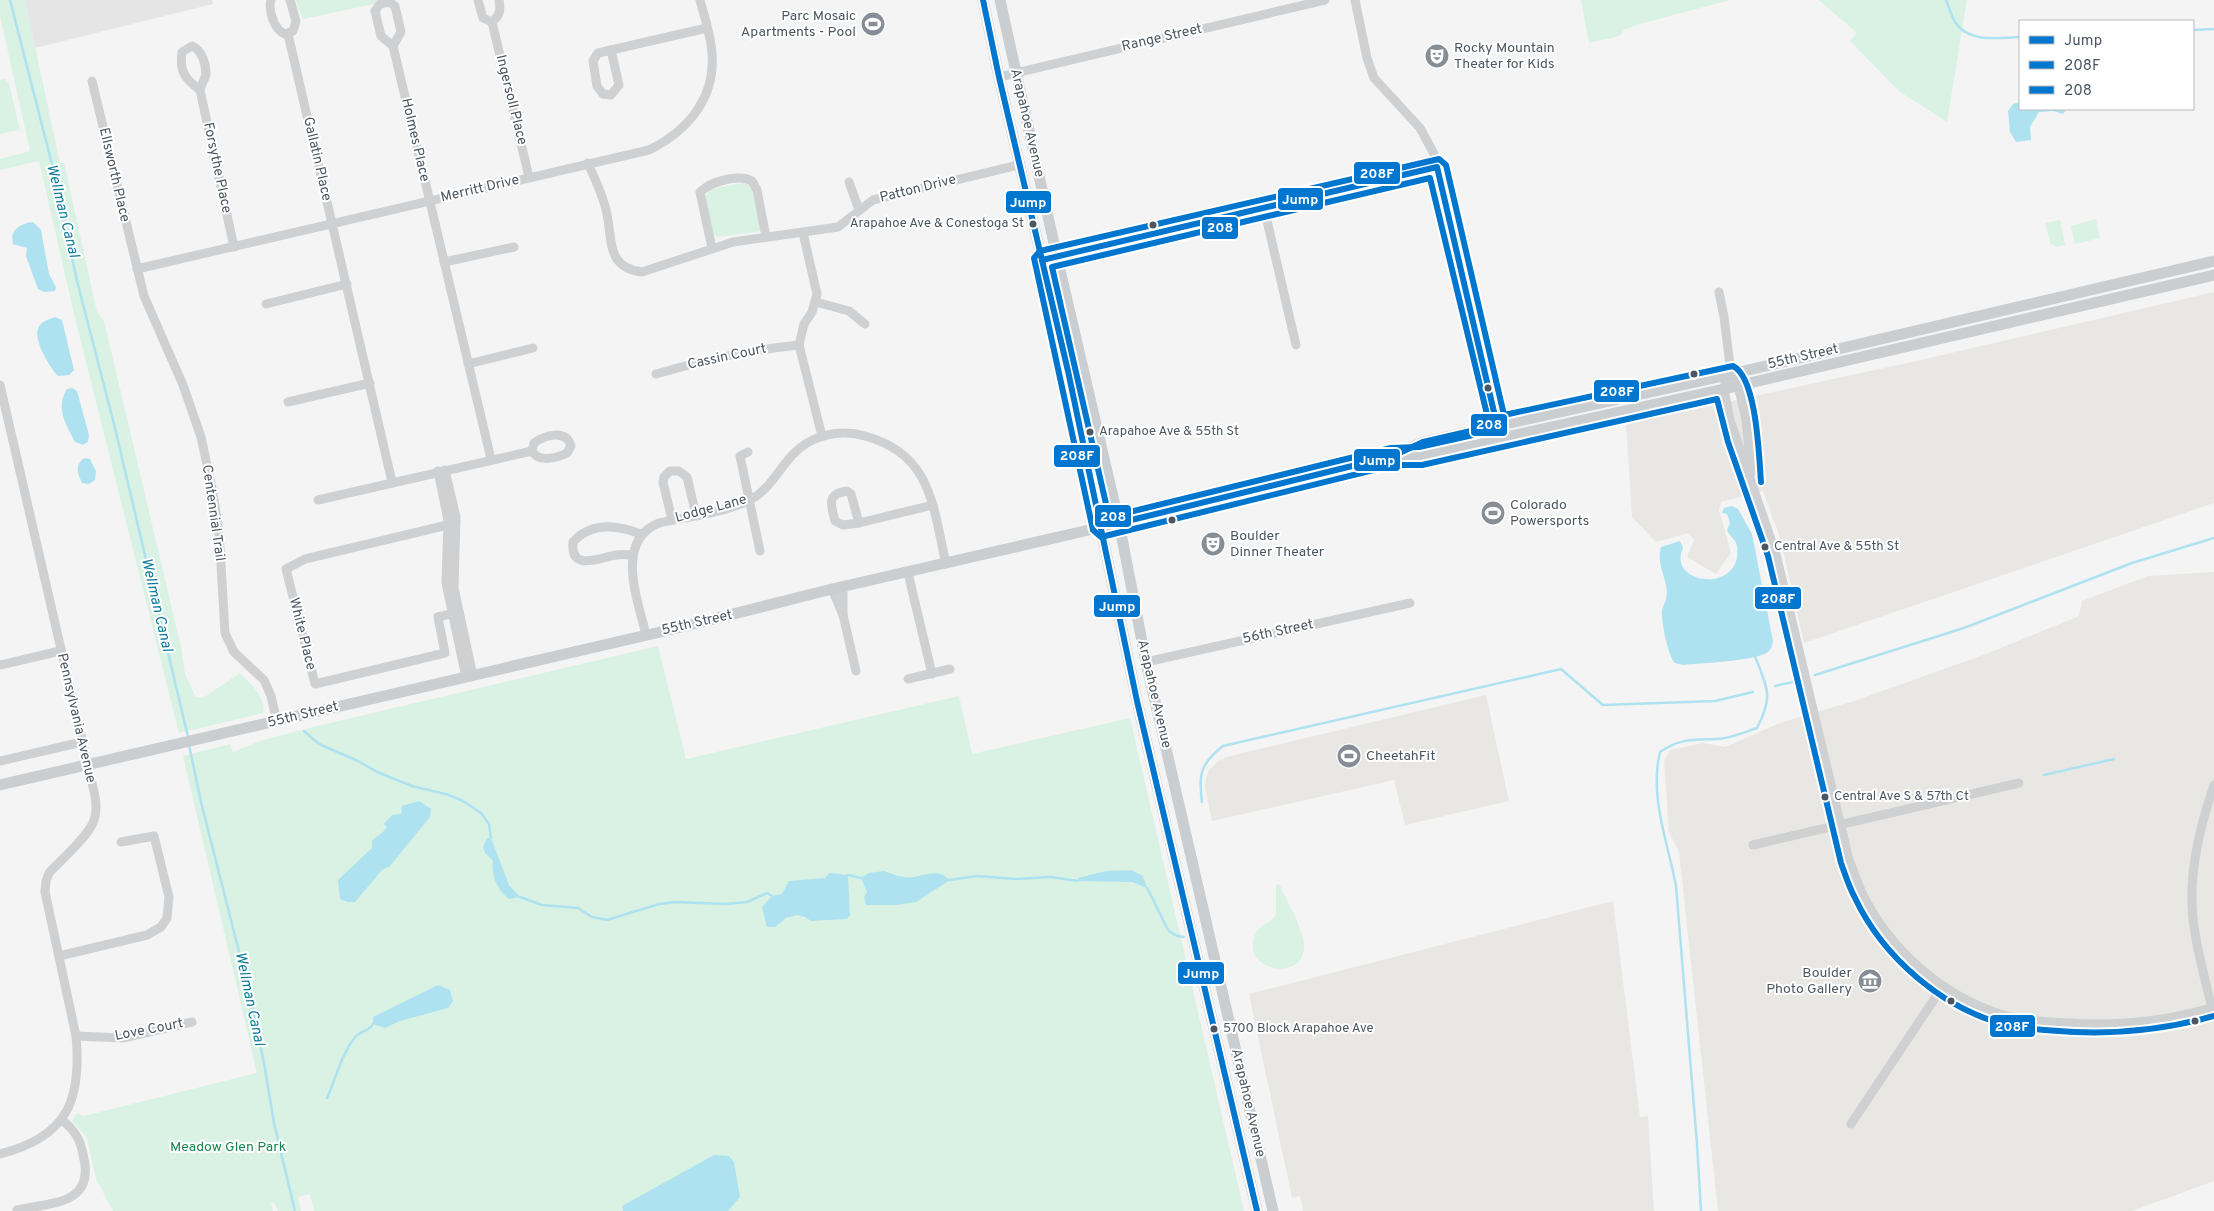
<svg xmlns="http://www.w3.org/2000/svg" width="2214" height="1211" font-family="Overpass,sans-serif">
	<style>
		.commercial { fill: #e8e7e3 }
		.education { fill: #e6e5e6 }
		.green { fill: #d9f2e3 }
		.water { fill: #aee2f0 }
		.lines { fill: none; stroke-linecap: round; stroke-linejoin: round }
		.stream { stroke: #aee2f0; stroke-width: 2.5 }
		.minor { stroke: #ced0d2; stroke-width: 9 }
		.major { stroke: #caced1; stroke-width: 11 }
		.bus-1-casing { stroke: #fff; stroke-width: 10 }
		.bus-2-casing { stroke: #fff; stroke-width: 10 }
		.bus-3-casing { stroke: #fff; stroke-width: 10 }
		.bus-1 { stroke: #0076ce; stroke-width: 6 }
		.bus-2 { stroke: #0076ce; stroke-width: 6 }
		.bus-3 { stroke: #0076ce; stroke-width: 6 }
		.bus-dot { fill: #4a5661; stroke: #fff; stroke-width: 2 }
		.labels { text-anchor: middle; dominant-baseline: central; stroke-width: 4; stroke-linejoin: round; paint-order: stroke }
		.bus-label { font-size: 13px; fill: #4a5661; stroke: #fff; text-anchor: start }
		.poi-label { font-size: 14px; fill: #4a5661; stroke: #fff; text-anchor: start }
		.street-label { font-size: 14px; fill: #4a5661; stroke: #fff }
		.park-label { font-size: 14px; fill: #17864f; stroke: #fff }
		.water-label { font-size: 15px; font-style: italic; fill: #0c7c9b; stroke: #fff }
		.line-badge { stroke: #fff; stroke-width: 2 }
		.badge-label { font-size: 14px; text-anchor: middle; font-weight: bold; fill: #fff }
	</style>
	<rect width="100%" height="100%" fill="#f4f4f4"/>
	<!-- commercial -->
	<g class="commercial">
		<path d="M 2214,292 L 2214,503 L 1804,643 L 1781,541 L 1763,491 L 1721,502 L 1719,510 L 1731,553 L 1716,574 L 1687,557 L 1694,540 L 1689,533 L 1656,542 L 1632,517 L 1626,424 L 1921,360 Z"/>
		<path d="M 2214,572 L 2214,1181 L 2132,1211 L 1718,1211 L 1679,852 L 1669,832 L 1664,761 L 1670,750 L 1703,743 L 1725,747 L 1780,723 L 1854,701 L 1986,654 L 2079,616 L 2082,601 L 2148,576 Z"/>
		<path d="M 1486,695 L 1509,801 L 1405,825 L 1394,780 L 1212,821 L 1205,788 L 1206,779 L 1209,770 L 1216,763 L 1226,757 Z"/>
		<path d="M 1613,901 L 1640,1117 L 1648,1116 L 1654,1211 L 1303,1211 L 1300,1196 L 1292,1198 L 1249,994 Z"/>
	</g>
	<!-- education -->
	<path class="education" d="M 25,0 L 212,0 L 213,4 L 35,48 Z"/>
	<!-- green -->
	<g class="green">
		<path d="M 0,0 L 25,0 L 60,163 L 64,163 L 97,312 L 104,321 L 181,647 L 185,674 L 196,697 L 203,698 L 240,673 C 250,683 266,697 263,713 L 179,733 L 75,318 L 39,161 L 0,170 L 0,159 L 30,151 L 0,16 Z"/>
		<path d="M 295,0 L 393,0 L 303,19 Z"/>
		<path d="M 1581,0 L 1730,0 L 1636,25 L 1624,30 L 1619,36 L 1589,43 Z"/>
		<path d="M 1819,0 L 1967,0 L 1947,122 L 1900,92 L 1850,41 L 1857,33 Z"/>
		<path d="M 5,79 L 9,83 L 20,130 L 0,134 L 0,80 Z"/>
		<path d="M 743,183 L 747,183 L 752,189 L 761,231 L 718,237 L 711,233 L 705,197 L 711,189 Z"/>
		<path d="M 2096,219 L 2100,238 L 2075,244 L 2071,226 Z"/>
		<path d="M 2060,220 L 2065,245 L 2057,247 L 2050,243 L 2045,223 Z"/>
		<path d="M 658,646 L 686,759 L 959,696 L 972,754 L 1130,718 L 1244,1211 L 314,1211 L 310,1194 L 298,1197 L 301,1211 L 278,1211 L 274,1203 L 271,1203 L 273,1211 L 113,1211 L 96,1179 L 87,1138 L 72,1121 L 77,1113 L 84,1116 L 257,1073 L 183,756 L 230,744 L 233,752 L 263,740 L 313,727 Z"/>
		<path d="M 1278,884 L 1280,885 C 1287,902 1298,919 1303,938 C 1313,982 1248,974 1253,943 C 1256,922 1270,926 1276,914 L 1276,885 Z"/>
	</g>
	<!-- water -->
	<g class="water">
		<path d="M 2020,102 L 2020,109 L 2067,109 L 2063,114 L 2053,111 L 2039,112 L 2030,127 L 2031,140 L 2016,142 L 2010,132 L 2008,111 L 2013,104 Z"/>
		<path d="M 33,222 L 41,230 L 49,274 L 56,287 L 55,291 L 44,292 L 38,289 L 26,256 L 27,248 L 13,244 C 9,230 21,223 33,222 Z"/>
		<path d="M 55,317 L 62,320 L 74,370 L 69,375 L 58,376 C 50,368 30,336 40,325 C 43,321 50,319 55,317 Z"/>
		<path d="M 72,388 L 77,391 L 89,435 L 88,442 L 83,445 L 75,442 C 66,424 55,408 67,389 Z"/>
		<path d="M 84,458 L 90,459 L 96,471 L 95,480 L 89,484 L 82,483 C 77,473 75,465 84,458 Z"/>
		<path d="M 1732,506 L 1738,509 L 1752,534 L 1773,641 C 1772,645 1772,649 1768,652 C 1757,661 1700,663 1683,665 L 1675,663 C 1668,656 1661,621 1662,611 C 1663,605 1667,600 1667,592 C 1666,577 1656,563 1661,547 L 1680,541 L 1683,548 C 1666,586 1744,594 1737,546 C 1736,539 1729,536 1727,530 L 1730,523 L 1727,514 L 1722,513 L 1724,508 Z"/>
		<path d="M 419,801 L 431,809 L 430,817 L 390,866 L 382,870 L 355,902 L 347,902 L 340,899 L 338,881 L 340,878 L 372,848 L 372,841 C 377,835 383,834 387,827 L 384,824 L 392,815 L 401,814 L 402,806 Z"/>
		<path d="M 487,838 L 491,838 L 509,885 L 520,897 L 509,899 C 497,890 491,875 493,861 L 485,853 L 483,847 Z"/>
		<path d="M 1131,870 L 1143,876 L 1147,888 L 1132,882 L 1078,881 L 1078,878 L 1106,871 Z"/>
		<path d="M 884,871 C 890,873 897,876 904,877 C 921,880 934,865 950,880 L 916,902 L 897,905 L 866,905 L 864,897 L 867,892 L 861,878 L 869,873 Z"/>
		<path d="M 829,873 L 848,875 L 850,915 L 847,919 L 811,921 L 805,917 L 797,915 L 786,918 L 775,927 L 767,927 L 762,907 L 772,896 L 782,894 L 789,881 L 825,878 Z"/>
		<path d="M 438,985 L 450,990 L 453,1001 L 448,1008 L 400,1021 L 385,1028 L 373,1024 L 373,1017 Z"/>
		<path d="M 714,1155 L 729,1156 L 734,1162 L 740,1197 L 728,1211 L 623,1211 L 622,1206 Z"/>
	</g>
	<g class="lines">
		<!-- stream -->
		<g class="stream">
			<path d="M 10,0 L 54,172 L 77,281 L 114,424 L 188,737"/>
			<path d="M 1946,0 C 1949,7 1951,15 1955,22 C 1968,43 1999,38 2020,37"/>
			<path d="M 2193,30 L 2214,29"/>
			<path d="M 1815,675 L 1964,628 L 2132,563 L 2214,538"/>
			<path d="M 1775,686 L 1793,682"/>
			<path d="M 304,731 L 319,744 L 358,761 L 377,772 L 412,786 L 449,795 L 463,801 L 481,813 L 489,824 L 491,838"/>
			<path d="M 189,745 L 201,802 L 248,987 L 264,1063 L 274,1123 L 295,1211"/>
			<path d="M 2044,775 L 2114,759"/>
			<path d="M 1202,802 C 1198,774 1201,763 1223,746 L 1561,669 L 1603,705 L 1715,701 L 1753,692"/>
			<path d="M 848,875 L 861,878"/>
			<path d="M 950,880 L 977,876 L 1016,879 L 1051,877 L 1078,881"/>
			<path d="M 1147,888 C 1152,896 1166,928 1169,931 C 1174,935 1178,937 1184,937"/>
			<path d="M 520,897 L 542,905 L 578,908 L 592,917 L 607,920 L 659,904 L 675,902 L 726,904 L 747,902 L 767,893 L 772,896"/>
			<path d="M 327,1098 C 337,1076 340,1057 355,1037 C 360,1031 370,1031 373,1024"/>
			<path d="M 1701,1211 L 1697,1144 L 1676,886 C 1668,843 1649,796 1660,752 C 1680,738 1693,740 1716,739 C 1729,739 1745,732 1757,728 C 1774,695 1767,688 1755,656"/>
		</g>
		<!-- minor -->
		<g class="minor">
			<path d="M 271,0 C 268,10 274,30 285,34 L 293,31 L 296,21 L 290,0"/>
			<path d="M 478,0 L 483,18 L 492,22"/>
			<path d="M 1355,0 L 1367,58 L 1374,78 L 1420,128 L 1434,154 L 1499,431"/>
			<path d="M 492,22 L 529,177"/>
			<path d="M 492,22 C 500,15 501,10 499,0"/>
			<path d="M 288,34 L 392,482"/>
			<path d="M 393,46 L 381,36 L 375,11 L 380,4 L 389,2 L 395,6 L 401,32 L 393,46 L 491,459"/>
			<path d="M 611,50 L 619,85 L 611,95 L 603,94 L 597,86 L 593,61 L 598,53 Z"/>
			<path d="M 611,50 L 707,28"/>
			<path d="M 999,77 L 1325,0"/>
			<path d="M 92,81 L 144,296 L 183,385 L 201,437 L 213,493 L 219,531 L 225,633 L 234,652 L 264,680 L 271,696 L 277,722"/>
			<path d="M 200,90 C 185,79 179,71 182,52 L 192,46 C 202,50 206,64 206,74 C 205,79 201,85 200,90 L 234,247"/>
			<path d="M 588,163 C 594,177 601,191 605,206 C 614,235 603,267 642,272 L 733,242 L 838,227 L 873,200 L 1019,165"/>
			<path d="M 849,182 L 859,210"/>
			<path d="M 1264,208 L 1296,345"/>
			<path d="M 803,233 L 817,294 L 812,312 L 804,324 L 799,345 L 822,436"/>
			<path d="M 712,248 L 700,192 C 712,181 738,174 752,181 L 757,190 L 766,237"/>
			<path d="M 1042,260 L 1437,167"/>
			<path d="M 444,262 L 514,247"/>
			<path d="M 137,269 L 649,150 C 690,130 719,94 711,45 C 709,30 704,15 700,0"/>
			<path d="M 1719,292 L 1724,317 L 1731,374 L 1738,386 L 1746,419 L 1751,473"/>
			<path d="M 816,302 L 849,311 L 865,324"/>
			<path d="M 266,304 L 347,284"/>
			<path d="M 468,364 L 533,348"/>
			<path d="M 656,374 C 704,360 750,350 799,345"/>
			<path d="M 1731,374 L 1726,378 L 1724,389 L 1730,420 L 1776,554 L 1849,860 C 1854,872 1858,884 1863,895 C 1891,950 1941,995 2000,1014 C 2023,1021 2048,1022 2071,1023 C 2119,1026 2168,1021 2214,1007"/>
			<path d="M 0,385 L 88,766 C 91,783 100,804 94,820 C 90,835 60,861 49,873 L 46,881 L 45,892 L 76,1036 C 82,1101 67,1137 0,1154"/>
			<path d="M 288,402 L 370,383"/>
			<path d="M 748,452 L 740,456 L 760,551"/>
			<path d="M 445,470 L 456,517 L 454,588 L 473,676"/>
			<path d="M 438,471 L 448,520 L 446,583 L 466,677"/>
			<path d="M 847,491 L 851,494 L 859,523 L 843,525 L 835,521 C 831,505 826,494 847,491 Z"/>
			<path d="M 318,500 L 532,451 L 534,443 C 545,435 566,429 571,446 L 567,453 C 557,458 538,463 532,451"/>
			<path d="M 672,520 L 663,482 L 664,477 L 670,471 L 679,471 L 687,477 L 696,515"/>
			<path d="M 456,523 L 305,559 L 286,569 L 315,684 L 445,653 L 438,617 L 459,612"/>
			<path d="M 859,523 L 933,505"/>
			<path d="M 632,555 C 627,555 621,554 616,555 C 599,558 570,572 573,542 C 592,521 618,525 641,534"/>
			<path d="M 908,573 L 932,674"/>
			<path d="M 832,589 L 843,615 L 856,671"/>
			<path d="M 843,615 L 843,587"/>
			<path d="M 646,635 C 638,600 614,541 659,523 C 687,517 722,513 748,501 C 774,489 782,458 807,443 C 824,433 846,430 865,436 C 932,454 933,507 946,564"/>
			<path d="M 1146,662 L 1410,603"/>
			<path d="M 0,665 L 60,651"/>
			<path d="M 908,679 L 950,669"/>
			<path d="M 0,761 L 82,742"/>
			<path d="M 1753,845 L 2019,783"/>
			<path d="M 59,956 L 147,935 L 161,927 L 167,918 L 169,897 L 154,836 L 121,842"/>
			<path d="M 2212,1008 C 2206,983 2199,958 2195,933 C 2186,883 2198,832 2214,785"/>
			<path d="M 76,1036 L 123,1038 L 192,1022"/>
			<path d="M 1851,1124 L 1943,986"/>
			<path d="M 17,1210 C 49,1203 94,1205 84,1159 C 81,1141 76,1131 62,1120"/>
		</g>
		<!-- major -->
		<g class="major">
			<path d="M 983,0 L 999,77 L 1068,371 L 1137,701 L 1257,1211"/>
			<path d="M 1000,0 L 1057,257 L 1119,523 L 1146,662 L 1273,1211"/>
			<path d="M 1393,456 L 1420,456 L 1724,389 L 2214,275"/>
			<path d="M 0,785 L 686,626 L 832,589 L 1089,530 L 1393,456 L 1423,442 L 1714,378 L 2214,261"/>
		</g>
		<defs>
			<g id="bus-1">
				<path d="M 983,0 L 999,77 L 1068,371 L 1137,701 L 1257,1211"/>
				<path d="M 1042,260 L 1437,167 L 1497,425 L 1423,442 L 1393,456 L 1119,523"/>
			</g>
			<path id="bus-2" d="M 1761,482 C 1759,457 1757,378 1733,366 L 1504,415 L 1446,165 L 1439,159 L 1040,251 L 1034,258 L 1093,530 L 1101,537 L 1394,465 L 1422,465 L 1717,399 L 1728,442 L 1768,556 L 1841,863 C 1845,874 1849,887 1855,898 C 1883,957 1943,1010 2008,1025 C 2030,1030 2053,1031 2075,1032 C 2123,1034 2168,1029 2214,1016"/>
			<path id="bus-3" d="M 1430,178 L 1491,431 L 1419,447 L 1391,448 L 1109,517 L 1052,267 Z"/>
		</defs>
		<!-- bus-1 casing -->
		<use href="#bus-1" class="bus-1-casing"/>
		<!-- bus-2 casing -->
		<use href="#bus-2" class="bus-2-casing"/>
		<!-- bus-3 casing -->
		<use href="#bus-3" class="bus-3-casing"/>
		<!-- bus-1 -->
		<use href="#bus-1" class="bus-1"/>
		<!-- bus-2 -->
		<use href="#bus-2" class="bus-2"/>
		<!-- bus-3 -->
		<use href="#bus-3" class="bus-3"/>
	</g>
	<!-- icons -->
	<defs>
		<symbol id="stadium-disc" viewBox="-11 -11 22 22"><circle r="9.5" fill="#868d94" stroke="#fff"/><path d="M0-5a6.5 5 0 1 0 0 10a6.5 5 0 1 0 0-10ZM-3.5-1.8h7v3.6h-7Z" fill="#fff"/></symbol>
		<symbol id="theatre-disc" viewBox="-11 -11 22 22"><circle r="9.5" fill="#868d94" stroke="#fff"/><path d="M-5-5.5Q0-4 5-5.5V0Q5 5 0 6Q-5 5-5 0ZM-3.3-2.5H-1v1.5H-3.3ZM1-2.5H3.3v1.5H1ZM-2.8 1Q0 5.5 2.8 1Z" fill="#fff"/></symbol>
		<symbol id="museum-disc" viewBox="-11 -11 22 22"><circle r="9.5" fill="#868d94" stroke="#fff"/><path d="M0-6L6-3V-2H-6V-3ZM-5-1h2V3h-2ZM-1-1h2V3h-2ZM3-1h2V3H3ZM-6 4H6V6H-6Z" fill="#fff"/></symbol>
	</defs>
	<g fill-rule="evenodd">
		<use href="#stadium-disc" x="859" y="10" width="28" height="28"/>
		<use href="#theatre-disc" x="1423" y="42" width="28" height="28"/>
		<use href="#stadium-disc" x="1479" y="499" width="28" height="28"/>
		<use href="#theatre-disc" x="1199" y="530" width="28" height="28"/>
		<use href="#stadium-disc" x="1335" y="742" width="28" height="28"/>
		<use href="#museum-disc" x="1856" y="967" width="28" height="28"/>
	</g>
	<!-- markers -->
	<g class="bus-dot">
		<circle cx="1033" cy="224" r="4.5"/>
		<circle cx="1153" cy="225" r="4.5"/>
		<circle cx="1694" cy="374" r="4.5"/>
		<circle cx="1488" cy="388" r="4.5"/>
		<circle cx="1090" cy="432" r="4.5"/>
		<circle cx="1172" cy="520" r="4.5"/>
		<circle cx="1765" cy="547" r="4.5"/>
		<circle cx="1825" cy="797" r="4.5"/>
		<circle cx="1951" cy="1001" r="4.5"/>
		<circle cx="2195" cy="1021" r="4.5"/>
		<circle cx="1214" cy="1029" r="4.5"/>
	</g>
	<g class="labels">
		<!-- bus labels -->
		<g class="bus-label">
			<text x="1024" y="224" text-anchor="end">Arapahoe Ave &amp; Conestoga St</text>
			<text x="1099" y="432">Arapahoe Ave &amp; 55th St</text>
			<text x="1774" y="547">Central Ave &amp; 55th St</text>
			<text x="1834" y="797">Central Ave S &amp; 57th Ct</text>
			<text x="1223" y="1029">5700 Block Arapahoe Ave</text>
		</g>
		<!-- poi labels -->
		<g class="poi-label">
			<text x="856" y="16" text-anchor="end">Parc Mosaic<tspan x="856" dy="16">Apartments - Pool</tspan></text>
			<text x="1454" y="48">Rocky Mountain<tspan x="1454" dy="16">Theater for Kids</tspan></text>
			<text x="1510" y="505">Colorado<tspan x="1510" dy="16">Powersports</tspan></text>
			<text x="1230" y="536">Boulder<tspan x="1230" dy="16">Dinner Theater</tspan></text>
			<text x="1366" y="756">CheetahFit</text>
			<text x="1852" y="973" text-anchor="end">Boulder<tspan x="1852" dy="16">Photo Gallery</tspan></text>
		</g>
		<!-- street labels -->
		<g class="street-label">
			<text transform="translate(1162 38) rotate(-13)">Range Street</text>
			<text transform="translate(511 100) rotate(76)">Ingersoll Place</text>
			<text transform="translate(1027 123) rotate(77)">Arapahoe Avenue</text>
			<text transform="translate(415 140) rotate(77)">Holmes Place</text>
			<text transform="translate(317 159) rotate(77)">Gallatin Place</text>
			<text transform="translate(217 168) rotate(78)">Forsythe Place</text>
			<text transform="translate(114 175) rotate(77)">Ellsworth Place</text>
			<text transform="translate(480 189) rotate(-13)">Merritt Drive</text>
			<text transform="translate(918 189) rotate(-14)">Patton Drive</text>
			<text transform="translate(727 357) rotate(-12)">Cassin Court</text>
			<text transform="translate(1803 357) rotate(-13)">55th Street</text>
			<text transform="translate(711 509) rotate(-15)">Lodge Lane</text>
			<text transform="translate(213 513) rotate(82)">Centennial Trail</text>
			<text transform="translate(697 623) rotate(-13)">55th Street</text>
			<text transform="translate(1278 632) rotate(-12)">56th Street</text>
			<text transform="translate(302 634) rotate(76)">White Place</text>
			<text transform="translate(1154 694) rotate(77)">Arapahoe Avenue</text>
			<text transform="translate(303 715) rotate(-14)">55th Street</text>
			<text transform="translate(76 718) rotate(77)">Pennsylvania Avenue</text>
			<text transform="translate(149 1030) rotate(-11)">Love Court</text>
			<text transform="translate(1248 1103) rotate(77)">Arapahoe Avenue</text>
		</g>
		<!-- park labels -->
		<g class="park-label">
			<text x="228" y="1147">Meadow Glen Park</text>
		</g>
		<!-- water labels -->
		<g class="water-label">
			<text transform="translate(62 211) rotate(76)">Wellman Canal</text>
			<text transform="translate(156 605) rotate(77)">Wellman Canal</text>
			<text transform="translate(249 999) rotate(78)">Wellman Canal</text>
		</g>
	</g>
	<g class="line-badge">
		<rect x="1353" y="161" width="48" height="24" rx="5" fill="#0076ce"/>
		<rect x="1277" y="187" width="47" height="24" rx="5" fill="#0076ce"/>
		<rect x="1005" y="190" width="47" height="24" rx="5" fill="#0076ce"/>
		<rect x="1201" y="216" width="38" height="24" rx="5" fill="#0076ce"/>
		<rect x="1593" y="379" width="47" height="24" rx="5" fill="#0076ce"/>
		<rect x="1470" y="413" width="38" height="24" rx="5" fill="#0076ce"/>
		<rect x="1053" y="444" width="48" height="24" rx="5" fill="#0076ce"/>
		<rect x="1353" y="448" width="48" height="24" rx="5" fill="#0076ce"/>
		<rect x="1094" y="504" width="38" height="24" rx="5" fill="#0076ce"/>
		<rect x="1754" y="586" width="48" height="24" rx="5" fill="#0076ce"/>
		<rect x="1093" y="594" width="48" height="24" rx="5" fill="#0076ce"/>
		<rect x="1177" y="961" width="48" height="24" rx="5" fill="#0076ce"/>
		<rect x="1989" y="1014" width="47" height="24" rx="5" fill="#0076ce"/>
	</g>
	<g class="badge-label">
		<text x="1377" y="178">208F</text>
		<text x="1300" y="204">Jump</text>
		<text x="1028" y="207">Jump</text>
		<text x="1220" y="232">208</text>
		<text x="1617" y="396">208F</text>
		<text x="1489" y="429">208</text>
		<text x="1077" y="460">208F</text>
		<text x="1377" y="465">Jump</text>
		<text x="1113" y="521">208</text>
		<text x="1778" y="603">208F</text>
		<text x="1117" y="611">Jump</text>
		<text x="1201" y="978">Jump</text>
		<text x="2012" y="1031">208F</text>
	</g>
	<!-- legend -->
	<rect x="2019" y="20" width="175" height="90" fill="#ffffff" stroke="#b7bbc0"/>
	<rect x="2029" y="36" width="25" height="8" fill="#0076ce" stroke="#b7bbc0"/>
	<text x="2064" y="45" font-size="15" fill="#4a5661">Jump</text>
	<rect x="2029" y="61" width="25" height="8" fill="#0076ce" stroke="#b7bbc0"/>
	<text x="2064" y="70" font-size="15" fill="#4a5661">208F</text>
	<rect x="2029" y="86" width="25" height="8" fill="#0076ce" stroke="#b7bbc0"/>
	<text x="2064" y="95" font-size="15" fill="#4a5661">208</text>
</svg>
